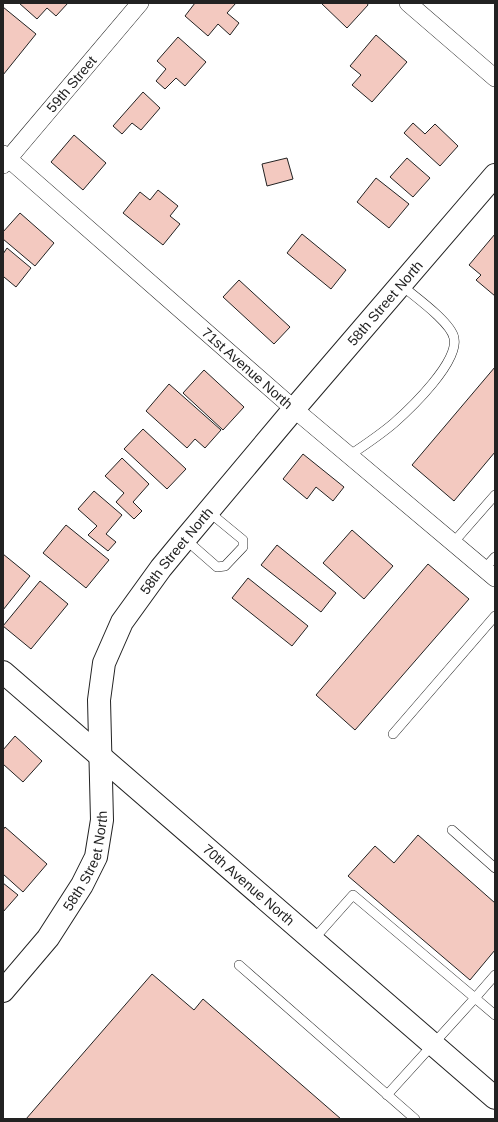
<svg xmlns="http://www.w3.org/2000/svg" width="498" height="1122" font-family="Arial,sans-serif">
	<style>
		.building { fill: #f3c9c0; stroke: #222 }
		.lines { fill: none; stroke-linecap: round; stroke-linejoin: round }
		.lane-casing { stroke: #222; stroke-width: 10 }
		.street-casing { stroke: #222; stroke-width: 18 }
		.secondary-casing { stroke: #222; stroke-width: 24 }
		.lane { stroke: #fff; stroke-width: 9 }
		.street { stroke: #fff; stroke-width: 17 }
		.secondary { stroke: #fff; stroke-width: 22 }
		.labels { text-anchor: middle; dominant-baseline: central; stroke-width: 3; stroke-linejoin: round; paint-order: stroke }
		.street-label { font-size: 14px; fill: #222; stroke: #fff }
	</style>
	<rect width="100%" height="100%" fill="#fff"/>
	<!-- building -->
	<g class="building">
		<path d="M 19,3 L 68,3 L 56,16 L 47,8 L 37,19 Z"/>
		<path d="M 195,3 L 236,3 L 227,13 L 239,23 L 230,35 L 218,24 L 208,36 L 185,16 Z"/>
		<path d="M 321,3 L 367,3 L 368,5 L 347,28 Z"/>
		<path d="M 3,7 L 36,34 L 3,75 Z"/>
		<path d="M 376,35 L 407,62 L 372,102 L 352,85 L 361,75 L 350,66 Z"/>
		<path d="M 178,37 L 206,62 L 185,86 L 176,78 L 165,89 L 156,81 L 166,69 L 157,61 Z"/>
		<path d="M 143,92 L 160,108 L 141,130 L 132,123 L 122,134 L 113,126 Z"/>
		<path d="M 413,123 L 425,134 L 435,124 L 458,146 L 440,166 L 404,133 Z"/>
		<path d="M 74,135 L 106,163 L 83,190 L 51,162 Z"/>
		<path d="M 287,158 L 293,179 L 267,186 L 262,164 Z"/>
		<path d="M 407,158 L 430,178 L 413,197 L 390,177 Z"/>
		<path d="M 376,178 L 409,204 L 389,228 L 357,202 Z"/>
		<path d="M 158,190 L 178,206 L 170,216 L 180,224 L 163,245 L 123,213 L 140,192 L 150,200 Z"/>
		<path d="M 20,213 L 54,243 L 35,266 L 3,239 L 3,232 Z"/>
		<path d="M 302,234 L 346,270 L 331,289 L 287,253 Z"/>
		<path d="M 495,234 L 495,296 L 476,280 L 481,275 L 469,265 Z"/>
		<path d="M 7,248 L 31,268 L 16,287 L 4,277 L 3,278 L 3,254 Z"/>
		<path d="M 239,280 L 290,327 L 274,344 L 223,297 Z"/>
		<path d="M 495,367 L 495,452 L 454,501 L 412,465 Z"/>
		<path d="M 204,370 L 244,407 L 223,430 L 183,393 Z"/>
		<path d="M 169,384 L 221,430 L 205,448 L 195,439 L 187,448 L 146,411 Z"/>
		<path d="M 143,429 L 186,469 L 167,489 L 124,449 Z"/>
		<path d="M 303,454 L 344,487 L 333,501 L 316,487 L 307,499 L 283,479 Z"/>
		<path d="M 122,458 L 149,484 L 133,502 L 142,511 L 134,519 L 116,502 L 124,493 L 105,476 Z"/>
		<path d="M 94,491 L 122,515 L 106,534 L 116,542 L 108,551 L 88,535 L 97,526 L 78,509 Z"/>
		<path d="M 66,525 L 109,560 L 86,588 L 43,553 Z"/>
		<path d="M 352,530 L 393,566 L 364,599 L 323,563 Z"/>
		<path d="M 277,545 L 336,593 L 321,612 L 261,565 Z"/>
		<path d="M 3,554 L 30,576 L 3,610 Z"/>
		<path d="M 428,564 L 469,599 L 355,730 L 316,695 Z"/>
		<path d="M 248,578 L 308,626 L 292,646 L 232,598 Z"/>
		<path d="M 40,581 L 68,604 L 31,649 L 3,626 Z"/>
		<path d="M 15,736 L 42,761 L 23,782 L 3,764 L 3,750 Z"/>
		<path d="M 5,827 L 47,864 L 23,892 L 3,874 L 3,830 Z"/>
		<path d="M 418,835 L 495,903 L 495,950 L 470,980 L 348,876 L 375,846 L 394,863 Z"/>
		<path d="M 3,883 L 18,895 L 3,912 Z"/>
		<path d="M 152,974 L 194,1010 L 203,999 L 341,1119 L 26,1119 Z"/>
	</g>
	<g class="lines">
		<defs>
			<g id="lane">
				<path d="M 350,455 C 365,445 380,435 394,423 C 411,408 459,362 454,338 C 451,322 414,296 401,285"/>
				<path d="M 185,539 L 217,567 L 225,566 L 243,547 L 243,540 L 209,512"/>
				<path d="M 453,543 L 495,495"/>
				<path d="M 484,569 L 495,557"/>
				<path d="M 393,734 L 495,616"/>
				<path d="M 452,830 L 495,868"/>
				<path d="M 313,940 L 353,895 L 475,998 L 495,975"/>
				<path d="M 239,965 L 415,1119"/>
				<path d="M 387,1095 L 475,998 L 495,1015"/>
			</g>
			<g id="street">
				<path d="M 408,3 L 495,78"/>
				<path id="s1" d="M 3,154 L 294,409 L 495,578"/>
				<path id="s2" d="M 3,165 L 140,3"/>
			</g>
			<g id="secondary">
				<path id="s3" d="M 3,672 L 495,1098"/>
				<path id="s4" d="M 3,991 L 48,938 L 82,885 L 96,857 L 102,820 L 99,700 L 104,663 L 122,622 L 161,568 L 185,539 L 294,409 L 495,175"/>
			</g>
		</defs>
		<!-- lane casing -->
		<use href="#lane" class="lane-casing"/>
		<!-- street casing -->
		<use href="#street" class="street-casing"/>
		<!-- secondary casing -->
		<use href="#secondary" class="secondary-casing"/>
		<!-- lane -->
		<use href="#lane" class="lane"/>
		<!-- street -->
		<use href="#street" class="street"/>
		<!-- secondary -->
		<use href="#secondary" class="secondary"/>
	</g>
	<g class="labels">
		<!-- street labels -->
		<g class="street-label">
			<text stroke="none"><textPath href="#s2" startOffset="106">59th Street</textPath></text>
			<text stroke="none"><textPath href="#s4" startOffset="817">58th Street North</textPath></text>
			<text stroke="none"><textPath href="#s1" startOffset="325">71st Avenue North</textPath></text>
			<text stroke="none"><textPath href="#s4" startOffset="493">58th Street North</textPath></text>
			<text stroke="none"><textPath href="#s4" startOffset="157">58th Street North</textPath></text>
			<text stroke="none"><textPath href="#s3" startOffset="325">70th Avenue North</textPath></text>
		</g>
	</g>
	<!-- border -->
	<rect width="498" height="1122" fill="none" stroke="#222222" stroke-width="8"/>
</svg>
